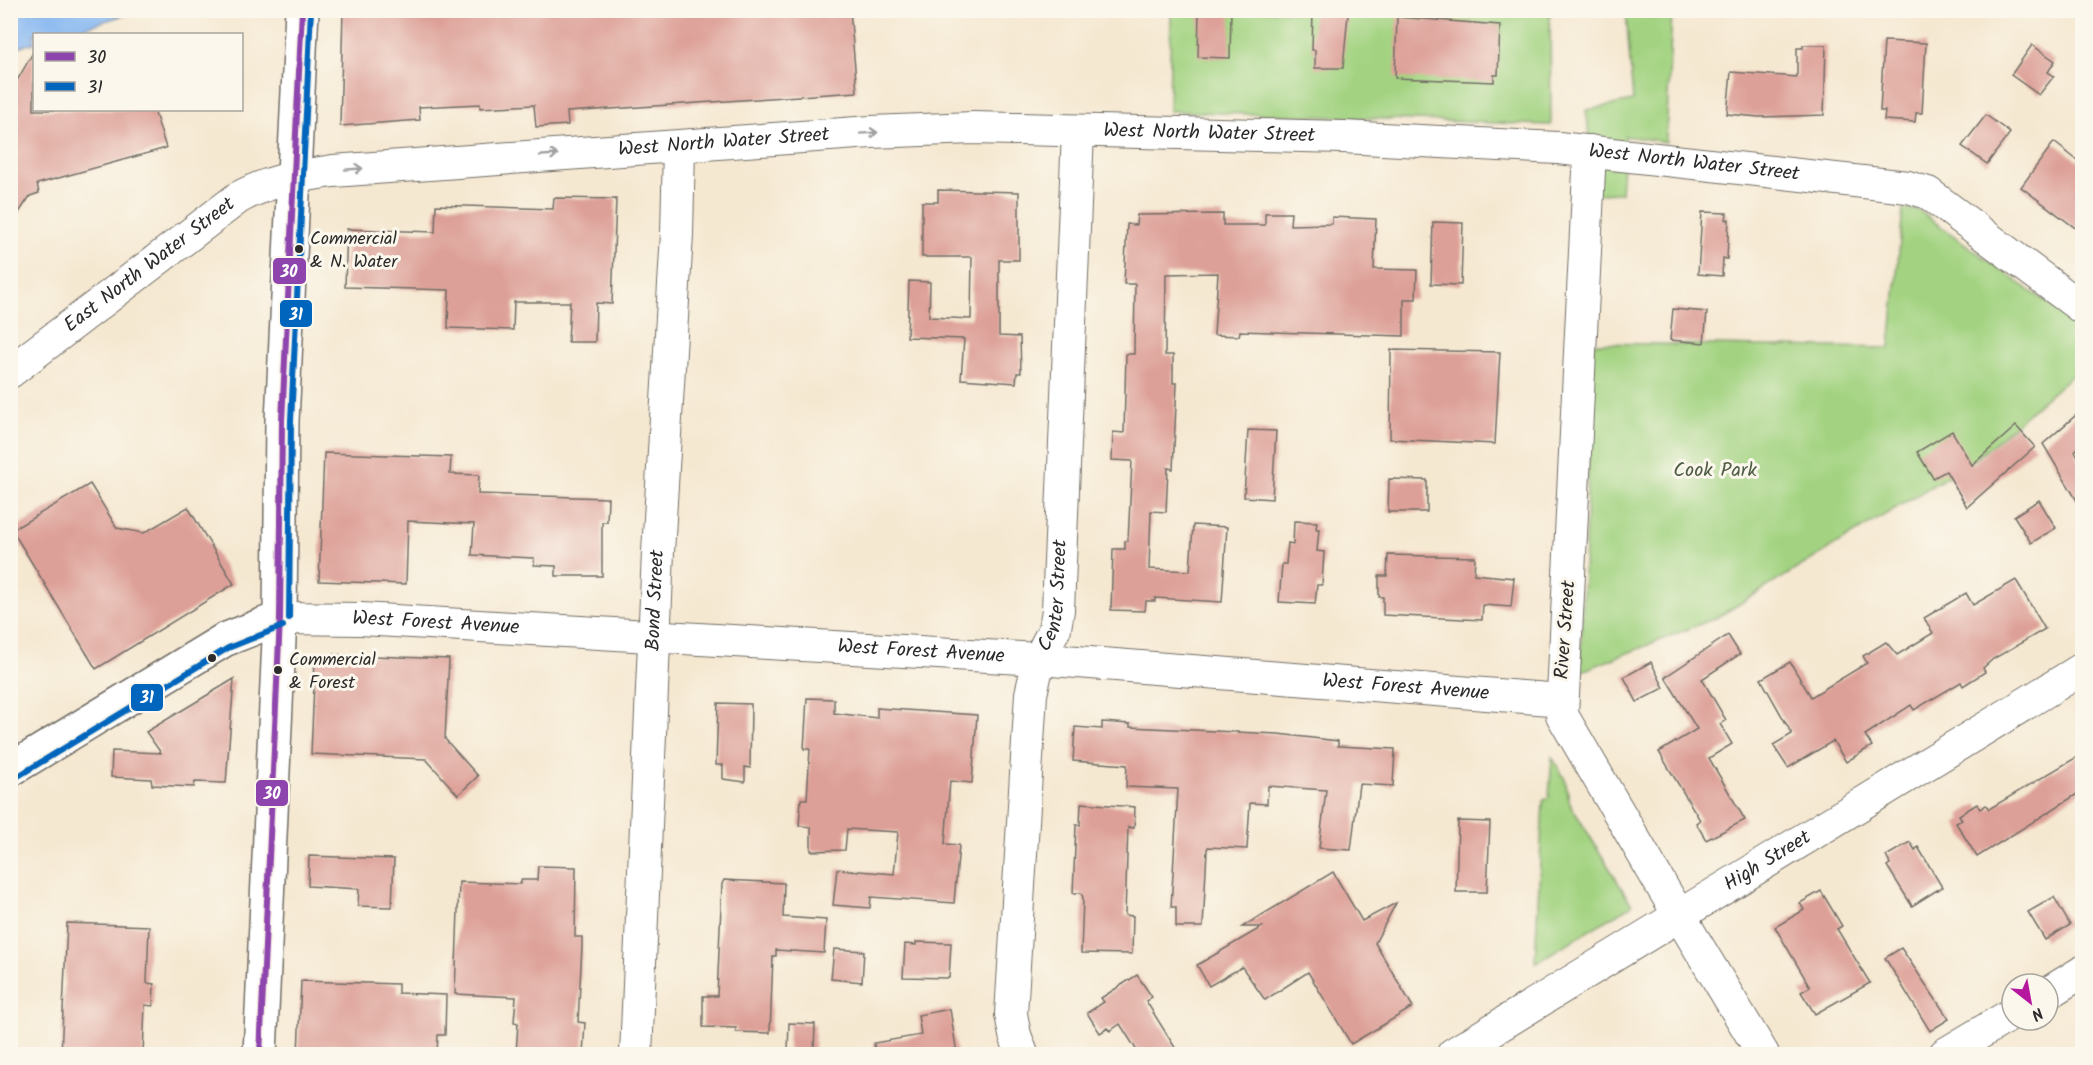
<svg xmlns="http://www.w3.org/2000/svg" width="2093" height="1065" font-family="Kalam,sans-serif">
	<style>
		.green { fill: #a3d381; stroke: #677f56; stroke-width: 1.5 }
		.water { fill: #84b6f1; stroke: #58708e; stroke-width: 1.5 }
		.building { fill: #dda098 }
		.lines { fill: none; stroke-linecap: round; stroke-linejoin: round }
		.street-casing { stroke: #726d65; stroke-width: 34 }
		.secondary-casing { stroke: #726d65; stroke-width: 36 }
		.primary-casing { stroke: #726d65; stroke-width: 36 }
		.street { stroke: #fff; stroke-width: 32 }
		.secondary { stroke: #fff; stroke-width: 33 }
		.primary { stroke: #fff; stroke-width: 33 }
		.bus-1-casing { stroke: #fbf7ec; stroke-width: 10 }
		.bus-2-casing { stroke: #fbf7ec; stroke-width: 10 }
		.bus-1 { stroke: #8e44ad; stroke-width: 6 }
		.bus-2 { stroke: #0065bd; stroke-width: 6 }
		.oneway { stroke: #a0a0a0 }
		.bus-dot { fill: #2b2b2b; stroke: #fbf7ec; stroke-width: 2 }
		.labels { text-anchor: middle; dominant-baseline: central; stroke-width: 6; stroke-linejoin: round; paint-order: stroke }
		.bus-label { font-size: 18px; fill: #2b2b2b; stroke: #fbf7ec; text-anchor: start }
		.street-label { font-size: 20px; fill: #2b2b2b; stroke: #fbf7ec }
		.park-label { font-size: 20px; fill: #4f5d45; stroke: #fbf7ec }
		.line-badge { stroke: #fbf7ec; stroke-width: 2 }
		.badge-label { font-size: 16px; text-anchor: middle; font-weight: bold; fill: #fff }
	</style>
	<rect width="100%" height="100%" fill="#fbf7ec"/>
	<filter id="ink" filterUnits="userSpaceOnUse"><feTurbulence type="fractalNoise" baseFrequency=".0167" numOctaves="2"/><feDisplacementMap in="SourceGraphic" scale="12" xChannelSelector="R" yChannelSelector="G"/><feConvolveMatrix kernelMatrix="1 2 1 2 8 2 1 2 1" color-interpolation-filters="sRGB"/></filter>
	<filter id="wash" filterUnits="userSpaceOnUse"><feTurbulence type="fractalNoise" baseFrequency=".008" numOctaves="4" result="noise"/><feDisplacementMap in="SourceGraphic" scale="24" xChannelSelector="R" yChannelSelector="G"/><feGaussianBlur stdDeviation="1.35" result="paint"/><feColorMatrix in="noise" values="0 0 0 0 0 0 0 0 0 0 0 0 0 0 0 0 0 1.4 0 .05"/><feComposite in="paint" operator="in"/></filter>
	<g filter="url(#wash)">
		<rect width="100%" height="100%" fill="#f5e8d1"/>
		<!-- green -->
		<g class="green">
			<path d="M 1171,11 L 1550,11 L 1551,125 L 1169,111 Z"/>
			<path d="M 1626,11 L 1672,11 L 1666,142 L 1625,136 L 1621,193 L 1596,194 L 1586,110 L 1633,101 Z"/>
			<path d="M 1903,209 L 1918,210 L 2082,328 L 2082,366 L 1976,459 L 1718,617 L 1580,672 L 1593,343 L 1890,348 Z"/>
			<path d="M 1552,757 L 1565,779 L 1570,804 L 1632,905 L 1535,963 L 1543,801 L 1549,797 Z"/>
		</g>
		<!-- water -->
		<path class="water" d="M 11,10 L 137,10 L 137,11 L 64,34 L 34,34 L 34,43 L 11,49 Z"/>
		<g id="blocks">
			<!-- building -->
			<g class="building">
				<path d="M 343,10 L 850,10 L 857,92 L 567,112 L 568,125 L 536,127 L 534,105 L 480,108 L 480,104 L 419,107 L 420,120 L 340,126 Z"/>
				<path d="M 1199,10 L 1231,10 L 1230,58 L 1198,57 Z"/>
				<path d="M 1313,10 L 1340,10 L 1340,14 L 1348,14 L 1343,68 L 1315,68 L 1315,50 L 1312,50 Z"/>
				<path d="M 1397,17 L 1500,25 L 1498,75 L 1494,75 L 1494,82 L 1395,78 Z"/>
				<path d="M 1884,41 L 1926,43 L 1922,113 L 1916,113 L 1915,122 L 1884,120 L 1885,111 L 1880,111 Z"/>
				<path d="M 1803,45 L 1826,45 L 1824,115 L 1759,117 L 1727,114 L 1731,72 L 1797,77 L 1797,48 L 1803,48 Z"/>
				<path d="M 2032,45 L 2055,61 L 2048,72 L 2054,76 L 2039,95 L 2011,75 Z"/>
				<path d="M 34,51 L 34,110 L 154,110 L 166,148 L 37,184 L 39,193 L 30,196 L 10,226 L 10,93 Z"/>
				<path d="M 1986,115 L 2010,133 L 1987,164 L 1962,146 Z"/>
				<path d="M 2054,142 L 2082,164 L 2082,233 L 2021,187 Z"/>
				<path d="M 938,190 L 1019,192 L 1019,260 L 999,260 L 999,336 L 1020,337 L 1021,373 L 1017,373 L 1016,383 L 961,379 L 964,339 L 907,337 L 909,281 L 930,282 L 929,317 L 971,319 L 972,257 L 922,257 L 922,202 L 938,202 Z"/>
				<path d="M 554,198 L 616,199 L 612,304 L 596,303 L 595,342 L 568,342 L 570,302 L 514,302 L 513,330 L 448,328 L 449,290 L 345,287 L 347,229 L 435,232 L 436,205 L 553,209 Z"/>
				<path d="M 1702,212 L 1727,213 L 1726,220 L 1729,219 L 1727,259 L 1723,258 L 1722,276 L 1698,274 Z"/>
				<path d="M 1265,213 L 1291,213 L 1290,225 L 1332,224 L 1332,217 L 1376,219 L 1374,269 L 1417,270 L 1416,299 L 1404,299 L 1404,336 L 1240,331 L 1239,336 L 1214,335 L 1218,273 L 1166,274 L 1165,355 L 1173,355 L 1173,383 L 1177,383 L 1173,469 L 1168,468 L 1166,512 L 1151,511 L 1149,569 L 1190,571 L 1193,525 L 1227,527 L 1222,602 L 1155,598 L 1155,601 L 1146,601 L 1145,611 L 1111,610 L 1113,549 L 1125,549 L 1125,541 L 1128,541 L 1132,461 L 1112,460 L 1113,432 L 1124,433 L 1126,354 L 1134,354 L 1135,284 L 1124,284 L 1127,224 L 1136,225 L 1137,215 L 1223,214 L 1223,225 L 1265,225 Z"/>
				<path d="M 1433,222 L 1463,223 L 1461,285 L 1431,284 Z"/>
				<path d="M 1673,309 L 1707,312 L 1704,343 L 1670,340 Z"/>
				<path d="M 1391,350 L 1500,352 L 1495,444 L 1390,439 Z"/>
				<path d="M 2082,410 L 2082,444 L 2075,451 L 2082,464 L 2082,509 L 2043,444 Z"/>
				<path d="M 2016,426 L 2035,447 L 1967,507 L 1946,471 L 1933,478 L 1917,452 L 1952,431 L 1972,465 Z"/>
				<path d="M 1248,430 L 1276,431 L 1272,499 L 1244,497 Z"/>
				<path d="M 324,453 L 451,457 L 450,474 L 479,475 L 478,494 L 608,498 L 607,522 L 602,522 L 602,576 L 556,576 L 556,566 L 534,565 L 534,558 L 472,555 L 474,524 L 408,521 L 406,584 L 319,581 Z"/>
				<path d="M 1389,479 L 1427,480 L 1427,512 L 1388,512 Z"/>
				<path d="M 90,484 L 117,528 L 144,533 L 188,507 L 234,584 L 96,669 L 12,530 Z"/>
				<path d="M 2039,500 L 2056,528 L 2031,543 L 2014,516 Z"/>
				<path d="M 1294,521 L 1317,522 L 1316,529 L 1319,529 L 1317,551 L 1324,552 L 1322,585 L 1317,585 L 1315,604 L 1279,602 L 1282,564 L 1286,564 L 1288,543 L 1293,544 Z"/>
				<path d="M 1388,555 L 1475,557 L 1474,574 L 1514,578 L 1511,607 L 1483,605 L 1482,620 L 1383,615 L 1383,597 L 1379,597 L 1379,576 L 1387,576 Z"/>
				<path d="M 2016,580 L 2045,629 L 1993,659 L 1983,668 L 1985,672 L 1963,686 L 1961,682 L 1914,710 L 1911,705 L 1865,735 L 1872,746 L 1846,762 L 1833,741 L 1788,768 L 1773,745 L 1792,734 L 1761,679 L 1790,662 L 1811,697 L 1867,663 L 1863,656 L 1886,642 L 1897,655 L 1933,633 L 1924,618 L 1966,593 L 1973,605 Z"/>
				<path d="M 1728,635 L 1740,654 L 1702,679 L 1726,720 L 1720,724 L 1732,744 L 1709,758 L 1745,820 L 1706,840 L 1696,823 L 1700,820 L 1659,752 L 1697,729 L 1665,677 Z"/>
				<path d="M 322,654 L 449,659 L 445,739 L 478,776 L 458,795 L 426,759 L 311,754 L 315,660 Z"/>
				<path d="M 1651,662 L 1664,688 L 1637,702 L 1624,677 Z"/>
				<path d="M 234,679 L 226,783 L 195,782 L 194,787 L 152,785 L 151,779 L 111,777 L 112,751 L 161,753 L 146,732 Z"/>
				<path d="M 807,698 L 834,699 L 834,713 L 877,718 L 877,708 L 977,715 L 972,783 L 950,781 L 945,844 L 959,845 L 954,903 L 871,897 L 870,908 L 833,905 L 837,869 L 894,874 L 898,832 L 847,829 L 845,850 L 811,851 L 811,827 L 799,826 L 801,799 L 807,799 L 810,749 L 804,749 Z"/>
				<path d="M 718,703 L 751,704 L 750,768 L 745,767 L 745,782 L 723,779 L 723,765 L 716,765 Z"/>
				<path d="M 1102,722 L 1130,724 L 1130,727 L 1278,734 L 1338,741 L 1338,746 L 1395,749 L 1393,786 L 1359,784 L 1351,850 L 1319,848 L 1326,790 L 1268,786 L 1267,804 L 1250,803 L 1247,849 L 1208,847 L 1207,850 L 1203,927 L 1176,927 L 1176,907 L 1171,907 L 1178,789 L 1126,787 L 1127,765 L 1073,761 L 1075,727 L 1102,729 Z"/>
				<path d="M 2082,754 L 2082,791 L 1977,857 L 1956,823 L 1962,820 L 1959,815 L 1977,804 L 1980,809 L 1986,805 L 1989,809 Z"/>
				<path d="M 1081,803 L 1135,807 L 1134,828 L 1128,827 L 1125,915 L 1133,916 L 1132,954 L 1081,953 L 1083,898 L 1081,893 L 1073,893 L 1076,825 L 1080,825 Z"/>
				<path d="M 1458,821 L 1490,822 L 1487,892 L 1456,892 Z"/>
				<path d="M 1910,842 L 1915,850 L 1918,847 L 1942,887 L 1912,906 L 1887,866 L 1890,864 L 1886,856 Z"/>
				<path d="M 309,856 L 394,859 L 392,907 L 358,906 L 359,889 L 308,886 Z"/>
				<path d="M 538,866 L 576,867 L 575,937 L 582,937 L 582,947 L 578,1022 L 585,1023 L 583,1054 L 516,1054 L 518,1023 L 514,1022 L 516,997 L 455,994 L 459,882 L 521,884 L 521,880 L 537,880 Z"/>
				<path d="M 1333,872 L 1362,921 L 1396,903 L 1375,943 L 1413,1007 L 1351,1044 L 1308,972 L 1265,1000 L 1242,967 L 1209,986 L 1197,965 L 1262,927 L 1242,927 Z"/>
				<path d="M 724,880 L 784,883 L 783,917 L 826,920 L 824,953 L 776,950 L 776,956 L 773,956 L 770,1033 L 736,1032 L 736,1028 L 703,1027 L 703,996 L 717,996 L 722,884 Z"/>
				<path d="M 1821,891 L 1842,926 L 1837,929 L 1870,983 L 1815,1014 L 1801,992 L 1810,987 L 1809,985 L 1775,927 L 1804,910 L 1800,903 Z"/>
				<path d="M 2054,897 L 2070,925 L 2045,940 L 2028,912 Z"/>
				<path d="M 67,923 L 149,926 L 147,983 L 154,984 L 153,1006 L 145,1005 L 143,1054 L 61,1054 Z"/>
				<path d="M 916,942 L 951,943 L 949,978 L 903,977 L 905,944 L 916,945 Z"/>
				<path d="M 1901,948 L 1949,1019 L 1930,1031 L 1885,958 Z"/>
				<path d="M 834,949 L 864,951 L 862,982 L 831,979 Z"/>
				<path d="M 1137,975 L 1152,997 L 1146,1001 L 1179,1054 L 1139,1054 L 1120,1024 L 1110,1031 L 1108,1028 L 1100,1033 L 1087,1013 L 1104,1002 L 1101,998 Z"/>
				<path d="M 301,981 L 398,984 L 398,993 L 446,995 L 445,1035 L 438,1035 L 437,1054 L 298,1054 Z"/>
				<path d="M 950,1009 L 957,1054 L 875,1054 L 874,1043 L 921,1035 L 918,1015 Z"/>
				<path d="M 789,1023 L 815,1024 L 814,1052 L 788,1050 Z"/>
			</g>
		</g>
	</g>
	<g filter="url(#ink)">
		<use href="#blocks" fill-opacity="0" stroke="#726d65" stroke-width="1.5"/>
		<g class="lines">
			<defs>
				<g id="street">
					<path d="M 1590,151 L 1562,715 L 1664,890 L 1763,1054"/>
					<path id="s1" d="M 10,372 L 238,198 C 268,181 298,176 333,171 L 871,132 L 974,128 L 1343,137 L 1558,148 L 1908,187 L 1928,193 L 2082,308"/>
					<path id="s2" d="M 280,618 L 361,619 L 1039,659 L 1562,700"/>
					<path d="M 2048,993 L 2082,972"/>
					<path id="s3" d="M 636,1054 L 658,552 L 677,234 L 679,147"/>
					<path id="s4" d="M 1022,1054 L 1015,1035 L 1011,1014 L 1031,694 L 1039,659 L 1055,628 L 1058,610 L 1078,132"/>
					<path id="s5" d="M 1453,1054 L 2082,669"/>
					<path d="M 1945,1054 L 2012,1014"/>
				</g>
				<path id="secondary" d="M 10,770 L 224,640 L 280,618"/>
				<path id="primary" d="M 260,1054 L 280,618 L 282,421 L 302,10"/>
			</defs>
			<!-- street casing -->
			<use href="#street" class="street-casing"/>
			<!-- secondary casing -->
			<use href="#secondary" class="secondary-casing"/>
			<!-- primary casing -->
			<use href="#primary" class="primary-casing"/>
			<!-- street -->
			<use href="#street" class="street"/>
			<!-- secondary -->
			<use href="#secondary" class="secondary"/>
			<!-- primary -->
			<use href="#primary" class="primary"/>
			<defs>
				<path id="bus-1" d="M 260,1054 L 280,618 L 282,421 L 302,10"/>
				<g id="bus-2">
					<path d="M 289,618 L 291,421 L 311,10"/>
					<path d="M 15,778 L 228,648 L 283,626"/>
				</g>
			</defs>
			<!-- bus-1 casing -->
			<use href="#bus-1" class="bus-1-casing"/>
			<!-- bus-2 casing -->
			<use href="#bus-2" class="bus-2-casing"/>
			<!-- bus-1 -->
			<use href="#bus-1" class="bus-1"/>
			<!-- bus-2 -->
			<use href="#bus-2" class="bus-2"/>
		</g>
		<!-- one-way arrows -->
		<defs><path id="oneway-shaft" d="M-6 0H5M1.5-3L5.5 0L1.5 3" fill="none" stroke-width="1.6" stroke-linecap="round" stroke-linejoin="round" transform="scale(1.5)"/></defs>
		<g class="oneway">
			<use href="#oneway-shaft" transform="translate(869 133) rotate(-4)"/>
			<use href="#oneway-shaft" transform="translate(549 155) rotate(-4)"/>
			<use href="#oneway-shaft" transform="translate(354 169) rotate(-4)"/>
		</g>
	</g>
	<!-- markers -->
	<g class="bus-dot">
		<circle cx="299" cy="249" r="5"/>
		<circle cx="212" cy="658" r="5"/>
		<circle cx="278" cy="670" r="5"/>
	</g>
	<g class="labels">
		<!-- bus labels -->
		<g class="bus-label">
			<text x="310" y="239">Commercial<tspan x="310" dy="23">&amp; N. Water</tspan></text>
			<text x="289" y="660">Commercial<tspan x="289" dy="23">&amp; Forest</tspan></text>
		</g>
		<!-- street labels -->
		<g class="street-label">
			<text stroke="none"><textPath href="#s1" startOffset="1264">West North Water Street</textPath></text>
			<text stroke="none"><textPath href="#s1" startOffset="778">West North Water Street</textPath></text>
			<text stroke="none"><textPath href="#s1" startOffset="1750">West North Water Street</textPath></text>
			<text stroke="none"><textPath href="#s1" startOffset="176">East North Water Street</textPath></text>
			<text stroke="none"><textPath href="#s4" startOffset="465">Center Street</textPath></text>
			<text stroke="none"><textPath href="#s3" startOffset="454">Bond Street</textPath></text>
			<text stroke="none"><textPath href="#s2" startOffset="156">West Forest Avenue</textPath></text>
			<text transform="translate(1566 630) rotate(-86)">River Street</text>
			<text stroke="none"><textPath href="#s2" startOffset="642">West Forest Avenue</textPath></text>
			<text stroke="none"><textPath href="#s2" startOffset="1128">West Forest Avenue</textPath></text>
			<text stroke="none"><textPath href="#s5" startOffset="369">High Street</textPath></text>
		</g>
		<!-- park labels -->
		<g class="park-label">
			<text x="1715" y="471">Cook Park</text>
		</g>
	</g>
	<g class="line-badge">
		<rect x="272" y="257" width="35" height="28" rx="6" fill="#8e44ad"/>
		<rect x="279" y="299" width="34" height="29" rx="6" fill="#0065bd"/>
		<rect x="130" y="683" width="34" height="29" rx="6" fill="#0065bd"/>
		<rect x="255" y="779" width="34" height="28" rx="6" fill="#8e44ad"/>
	</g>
	<g class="badge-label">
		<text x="289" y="277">30</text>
		<text x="296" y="320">31</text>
		<text x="147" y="703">31</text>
		<text x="272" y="799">30</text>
	</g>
	<!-- margin -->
	<rect width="2093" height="1065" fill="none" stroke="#fbf7ec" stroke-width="36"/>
	<!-- legend -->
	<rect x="33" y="33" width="210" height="78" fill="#fbf7ec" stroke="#a8a59f" stroke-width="1.5"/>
	<rect x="45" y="52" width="30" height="9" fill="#8e44ad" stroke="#a8a59f" stroke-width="1.5"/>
	<text x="87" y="63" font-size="18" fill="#2b2b2b">30</text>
	<rect x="45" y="82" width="30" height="9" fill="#0065bd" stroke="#a8a59f" stroke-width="1.5"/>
	<text x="87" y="93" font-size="18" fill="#2b2b2b">31</text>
	<!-- north arrow -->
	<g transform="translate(2030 1002) rotate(149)"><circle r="28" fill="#fbf7ec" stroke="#a8a59f" stroke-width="1.5"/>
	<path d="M0-4.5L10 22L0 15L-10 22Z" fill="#b5179e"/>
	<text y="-9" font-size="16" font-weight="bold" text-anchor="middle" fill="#2b2b2b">N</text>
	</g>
</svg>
